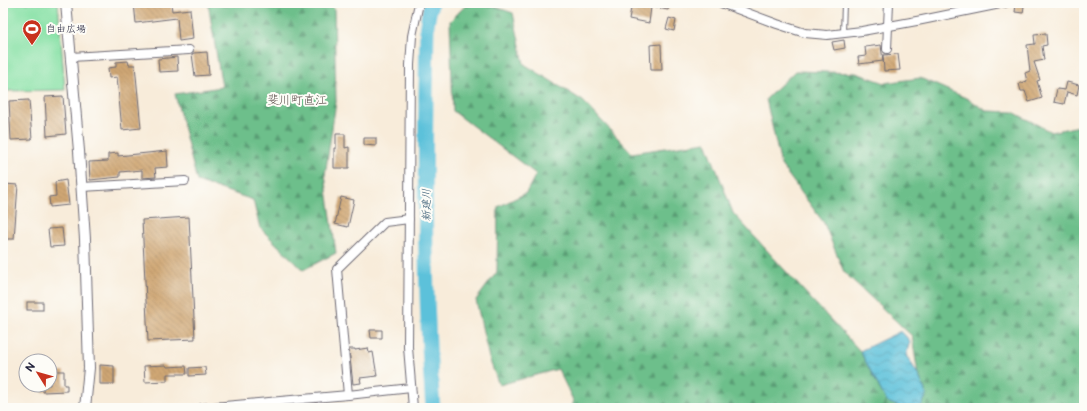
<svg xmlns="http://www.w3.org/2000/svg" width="1087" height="411" font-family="'Balsamiq Sans','Klee One',sans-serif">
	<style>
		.forest { fill: url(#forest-firs); stroke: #487063 }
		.park { fill: #87e1a6; stroke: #548270 }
		.water { fill: url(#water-waves); stroke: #3f728a }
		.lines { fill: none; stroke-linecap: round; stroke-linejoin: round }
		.river { stroke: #5cc1da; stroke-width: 15 }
		.building { fill: url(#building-back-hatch) }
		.service-casing { stroke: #6d6973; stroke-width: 6 }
		.minor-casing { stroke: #6d6973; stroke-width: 10 }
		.tertiary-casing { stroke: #6d6973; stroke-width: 12 }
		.service { stroke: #fff; stroke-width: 4 }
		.minor { stroke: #fff; stroke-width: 8 }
		.tertiary { stroke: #fff; stroke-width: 10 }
		.labels { text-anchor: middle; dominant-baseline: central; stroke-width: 4; stroke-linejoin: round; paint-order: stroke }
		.poi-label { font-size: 10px; fill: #22223b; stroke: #fdfcf7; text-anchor: start }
		.water-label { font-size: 11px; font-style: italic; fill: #365a73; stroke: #fdfcf7 }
		.quarter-label { font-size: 12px; fill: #5f514f; stroke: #fdfcf7 }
	</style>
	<defs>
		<pattern id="forest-firs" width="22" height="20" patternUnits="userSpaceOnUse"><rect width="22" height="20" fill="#6dbf8b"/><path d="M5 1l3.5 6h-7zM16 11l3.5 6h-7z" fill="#599b73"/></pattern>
		<pattern id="water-waves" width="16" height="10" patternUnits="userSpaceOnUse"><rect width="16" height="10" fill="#5cc1da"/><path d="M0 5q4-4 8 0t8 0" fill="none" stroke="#4c9cb2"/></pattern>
		<pattern id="building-back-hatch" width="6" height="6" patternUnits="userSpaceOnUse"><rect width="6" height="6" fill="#d0a774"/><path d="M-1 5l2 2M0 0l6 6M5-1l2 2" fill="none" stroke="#a88860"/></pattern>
	</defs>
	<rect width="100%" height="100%" fill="#fdfcf7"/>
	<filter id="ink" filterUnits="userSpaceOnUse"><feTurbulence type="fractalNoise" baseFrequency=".025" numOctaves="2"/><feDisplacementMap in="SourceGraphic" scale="8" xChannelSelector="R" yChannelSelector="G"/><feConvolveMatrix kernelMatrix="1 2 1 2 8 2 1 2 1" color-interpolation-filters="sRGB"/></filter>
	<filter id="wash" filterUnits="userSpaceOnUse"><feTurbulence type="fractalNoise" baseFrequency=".012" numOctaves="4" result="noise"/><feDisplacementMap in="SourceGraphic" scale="16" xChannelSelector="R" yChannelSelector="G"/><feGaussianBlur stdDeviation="0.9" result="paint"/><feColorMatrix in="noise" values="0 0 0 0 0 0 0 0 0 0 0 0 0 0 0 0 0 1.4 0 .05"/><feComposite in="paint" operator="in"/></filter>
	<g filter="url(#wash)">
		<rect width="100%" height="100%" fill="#f8ecda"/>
		<!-- forest -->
		<g class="forest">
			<path d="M 208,3 L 330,3 L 334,9 L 336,102 L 325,175 L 336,253 L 303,270 L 260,228 L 253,200 L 197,181 L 175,94 L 222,87 Z"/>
			<path d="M 468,3 L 484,3 L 513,13 L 524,64 L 583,101 L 632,153 L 706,142 L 733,213 L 811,299 L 860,351 L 887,402 L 903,408 L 570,408 L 574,402 L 558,369 L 499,385 L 489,358 L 476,300 L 497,272 L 498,207 L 526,193 L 536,174 L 453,111 L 450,21 Z"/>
			<path d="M 795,71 L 856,73 L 885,83 L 920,78 L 966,98 L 987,111 L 1013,112 L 1051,132 L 1084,125 L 1084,408 L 920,408 L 927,395 L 918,374 L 912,336 L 844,272 L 824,223 L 781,165 L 766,99 Z"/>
		</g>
		<!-- park -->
		<path class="park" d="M 3,3 L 58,3 L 65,90 L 3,91 Z"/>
		<!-- water -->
		<path class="water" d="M 901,331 L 910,341 L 906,355 L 918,374 L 927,395 L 920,408 L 903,408 L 887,402 L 860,351 Z"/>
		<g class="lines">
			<!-- river -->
			<path class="river" d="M 431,3 L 427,24 C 425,152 423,280 433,408"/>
		</g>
		<g id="blocks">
			<!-- building -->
			<g class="building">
				<path d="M 134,3 L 171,3 L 172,11 L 190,9 L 193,39 L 179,41 L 177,18 L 136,23 Z"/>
				<path d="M 632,3 L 643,4 L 643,3 L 670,3 L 668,10 L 651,7 L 649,23 L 629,19 Z"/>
				<path d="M 1016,5 L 1024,6 L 1023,13 L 1015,12 Z"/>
				<path d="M 669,18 L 676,20 L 674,31 L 666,29 Z"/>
				<path d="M 1046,34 L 1047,45 L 1042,46 L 1044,60 L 1034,62 L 1040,80 L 1037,81 L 1042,98 L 1029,102 L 1025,91 L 1021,91 L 1019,84 L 1027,81 L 1025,73 L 1030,71 L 1027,45 L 1035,44 L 1034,35 Z"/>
				<path d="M 844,40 L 845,48 L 834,50 L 832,42 Z"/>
				<path d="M 661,44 L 662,70 L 651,70 L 650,45 Z"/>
				<path d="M 881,45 L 883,61 L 859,64 L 858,57 L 866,56 L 865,47 Z"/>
				<path d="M 207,52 L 209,75 L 195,76 L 192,54 L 194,53 Z"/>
				<path d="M 898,54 L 900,70 L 884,71 L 883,55 Z"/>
				<path d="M 177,57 L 178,71 L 159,72 L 158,59 Z"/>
				<path d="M 128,61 L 129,65 L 135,65 L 141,128 L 122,130 L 117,77 L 109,78 L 108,68 L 116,67 L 116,62 Z"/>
				<path d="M 1067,82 L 1079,85 L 1077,95 L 1067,92 L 1064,104 L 1054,102 L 1057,89 L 1065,90 Z"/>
				<path d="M 63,96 L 66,134 L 47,136 L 45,97 Z"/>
				<path d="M 29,100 L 32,139 L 11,140 L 9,101 Z"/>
				<path d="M 336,134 L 345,134 L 345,148 L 349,147 L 349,168 L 334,168 L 334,148 L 336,148 Z"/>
				<path d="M 364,138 L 376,138 L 376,146 L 364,145 Z"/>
				<path d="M 167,151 L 168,167 L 155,168 L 156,177 L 142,178 L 142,170 L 120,172 L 120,177 L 90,180 L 89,162 L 108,161 L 108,154 L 118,153 L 118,156 Z"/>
				<path d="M 66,180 L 69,205 L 50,207 L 49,197 L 56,196 L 55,182 Z"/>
				<path d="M 4,184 L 18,185 L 14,239 L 3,239 Z"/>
				<path d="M 341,197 L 354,200 L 348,227 L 335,224 Z"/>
				<path d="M 189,217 L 195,339 L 148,341 L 142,220 Z"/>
				<path d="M 62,228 L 64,246 L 50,247 L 48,229 Z"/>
				<rect x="27" y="302" width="16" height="8"/>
				<path d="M 370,330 L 382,330 L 382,338 L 371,338 Z"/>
				<path d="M 368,348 L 369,353 L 373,352 L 377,376 L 360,378 L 361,383 L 353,384 L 349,349 L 355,349 L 355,350 Z"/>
				<path d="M 100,365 L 114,366 L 114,384 L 100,384 Z"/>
				<path d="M 166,365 L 167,367 L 186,366 L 187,374 L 167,374 L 167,381 L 145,382 L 144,366 Z"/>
				<path d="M 205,367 L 206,375 L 189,376 L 189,368 Z"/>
				<path d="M 50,371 L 64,371 L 64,385 L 67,385 L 67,391 L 43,392 L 43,385 L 50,385 Z"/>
			</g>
		</g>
	</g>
	<g filter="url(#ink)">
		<use href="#blocks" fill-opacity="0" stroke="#6d6973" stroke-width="1"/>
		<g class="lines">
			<defs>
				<g id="service">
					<path d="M 737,9 L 739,3"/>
					<path d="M 843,33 L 844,3"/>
				</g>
				<g id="minor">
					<path d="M 721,3 L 777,24 L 805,33 L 827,35 L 862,31 L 922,20 L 1005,3"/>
					<path d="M 887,49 L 889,3"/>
					<path d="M 71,57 L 189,50"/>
					<path d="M 82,187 L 185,181"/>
					<path d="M 348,395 L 337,269 L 385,222 L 409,219"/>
					<path d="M 202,408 L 348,395 L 411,388"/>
					<path d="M 413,408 L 408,347 L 410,65 L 412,36 L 419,3"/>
				</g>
				<path id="tertiary" d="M 66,3 L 79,151 L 85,239 L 89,368 L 85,408"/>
			</defs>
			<!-- service casing -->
			<use href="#service" class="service-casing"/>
			<!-- minor casing -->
			<use href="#minor" class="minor-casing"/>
			<!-- tertiary casing -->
			<use href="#tertiary" class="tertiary-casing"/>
			<!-- service -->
			<use href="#service" class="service"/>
			<!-- minor -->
			<use href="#minor" class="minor"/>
			<!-- tertiary -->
			<use href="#tertiary" class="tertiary"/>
		</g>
	</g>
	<!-- icons -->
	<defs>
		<symbol id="stadium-pin" viewBox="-11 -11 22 30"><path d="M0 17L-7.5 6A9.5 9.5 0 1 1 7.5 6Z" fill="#c8321e" stroke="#fdfcf7"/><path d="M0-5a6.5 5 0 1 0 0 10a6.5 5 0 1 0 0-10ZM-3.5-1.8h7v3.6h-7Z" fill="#fff"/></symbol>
	</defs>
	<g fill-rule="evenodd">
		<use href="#stadium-pin" x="21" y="18" width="22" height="30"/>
	</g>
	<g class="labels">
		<!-- poi labels -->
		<g class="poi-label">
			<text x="46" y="29">自由広場</text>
		</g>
		<!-- water labels -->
		<g class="water-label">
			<text transform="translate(426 205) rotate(-90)">新建川</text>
		</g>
		<!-- quarter labels -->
		<g class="quarter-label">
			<text x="297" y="100">斐川町直江</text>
		</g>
	</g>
	<!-- margin -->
	<rect width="1087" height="411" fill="none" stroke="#fdfcf7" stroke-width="16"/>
	<!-- north arrow -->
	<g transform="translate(38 373) rotate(307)"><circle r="19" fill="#fdfcf7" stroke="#a5a5ac"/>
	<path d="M0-3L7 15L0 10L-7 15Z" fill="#c8321e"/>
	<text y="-6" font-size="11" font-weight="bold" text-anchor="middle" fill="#22223b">N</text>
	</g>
</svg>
